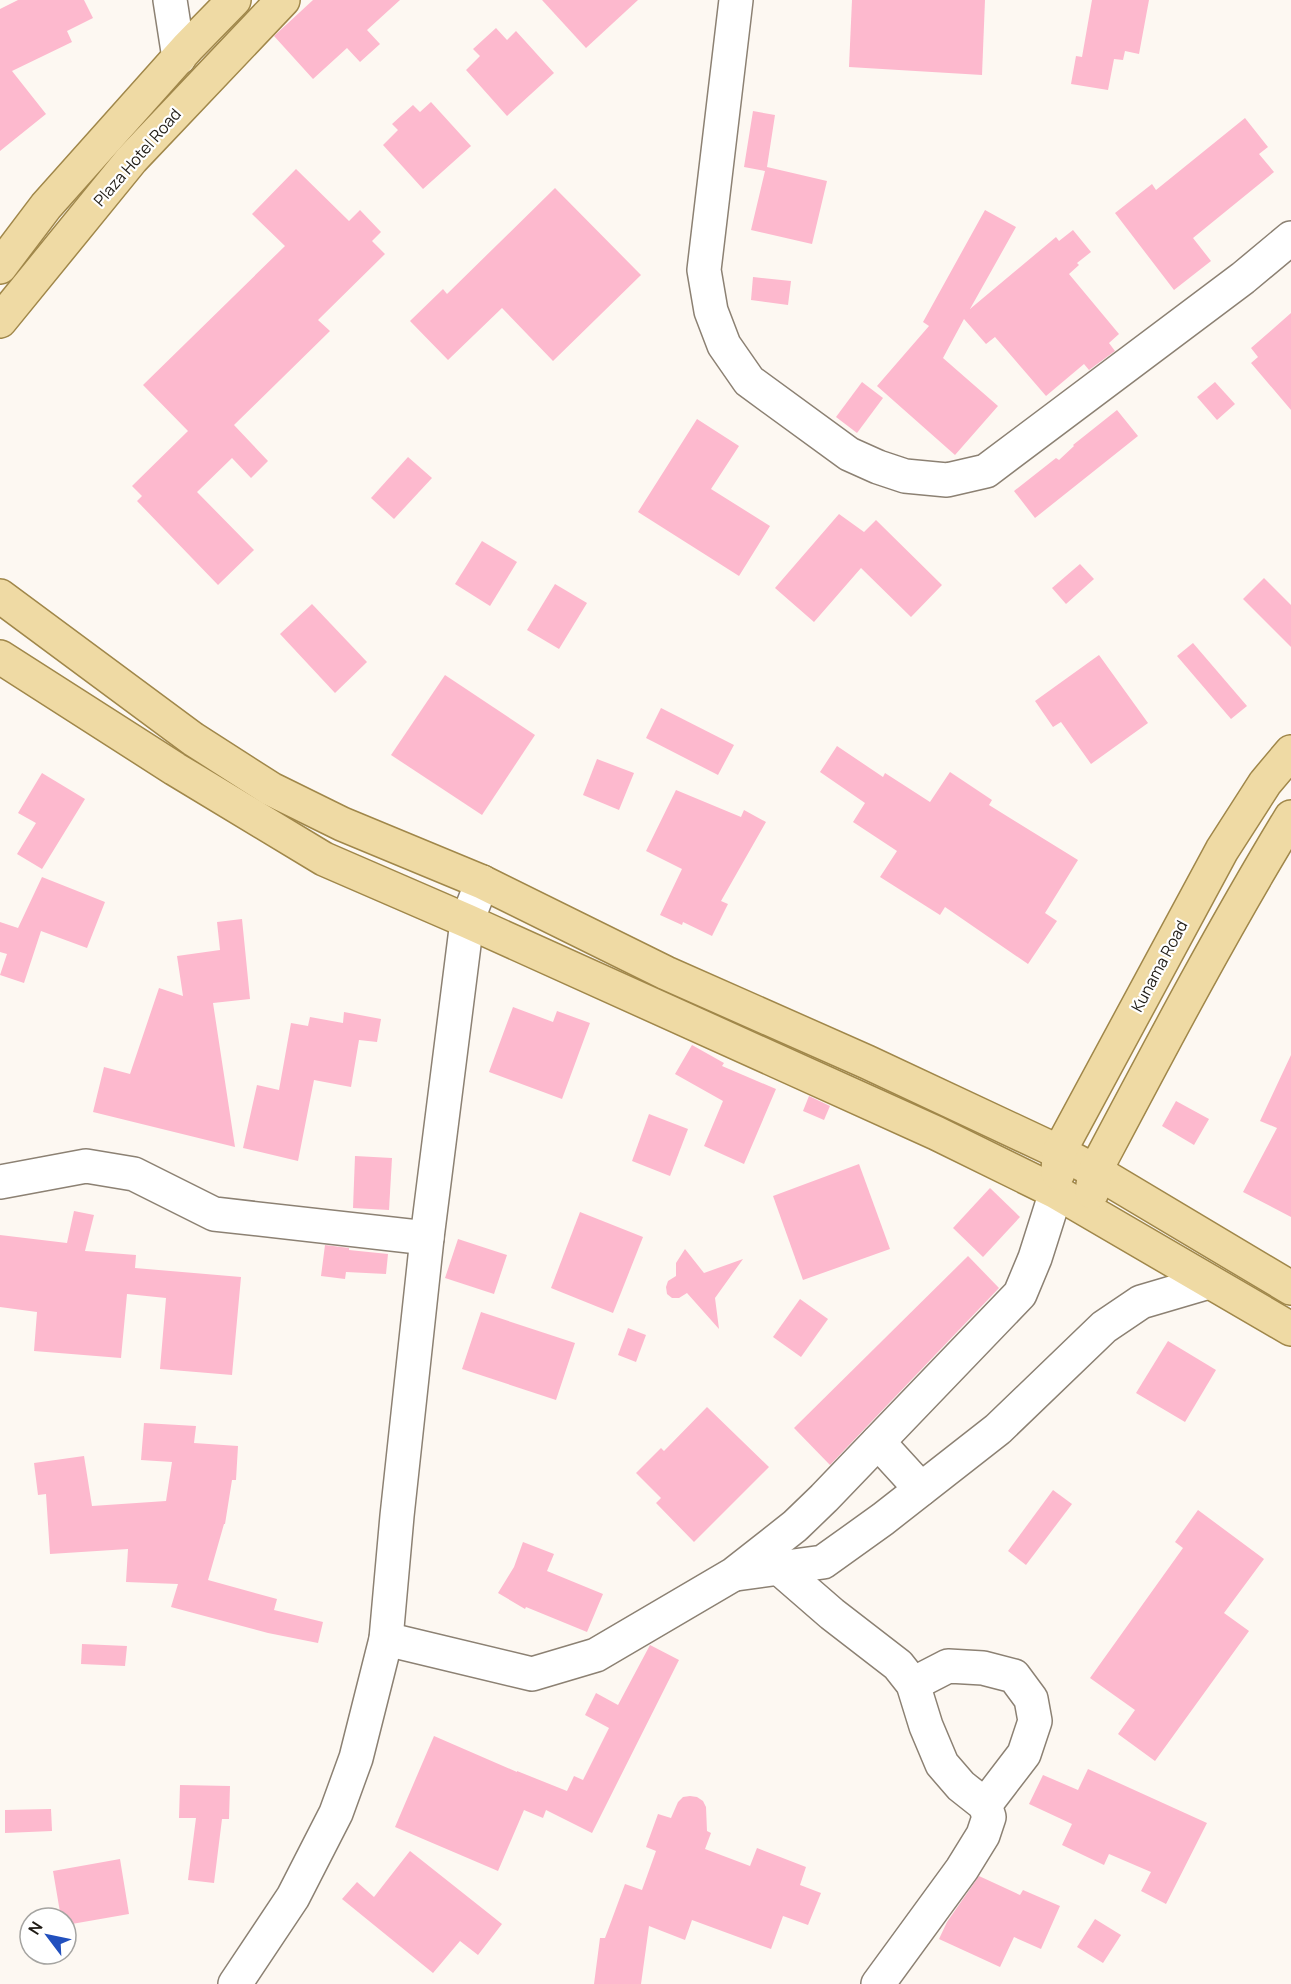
<svg xmlns="http://www.w3.org/2000/svg" width="1291" height="1984" font-family="Manrope,sans-serif">
	<style>
		.building { fill: #fdb9ce }
		.lines { fill: none; stroke-linecap: round; stroke-linejoin: round }
		.minor-casing { stroke: #8c8173; stroke-width: 36 }
		.major-casing { stroke: #a0874a; stroke-width: 36 }
		.minor { stroke: #fff; stroke-width: 33 }
		.major { stroke: #efdaa4; stroke-width: 33 }
		.labels { text-anchor: middle; dominant-baseline: central; stroke-width: 4.5; stroke-linejoin: round; paint-order: stroke }
		.street-label { font-size: 16px; fill: #1f1b15; stroke: #fff }
	</style>
	<rect width="100%" height="100%" fill="#fdf8f2"/>
	<!-- building -->
	<g class="building">
		<path d="M 18,0 L 84,0 L 93,18 L 67,31 L 72,42 L 12,71 L 46,114 L 0,151 L 0,9 Z"/>
		<path d="M 313,0 L 400,0 L 367,30 L 380,44 L 360,62 L 347,48 L 313,79 L 274,36 Z"/>
		<path d="M 542,0 L 638,0 L 586,48 Z"/>
		<path d="M 852,0 L 985,0 L 982,75 L 849,67 Z"/>
		<path d="M 1092,0 L 1149,0 L 1139,54 L 1125,51 L 1123,60 L 1114,59 L 1108,90 L 1071,84 L 1076,56 L 1082,57 Z"/>
		<path d="M 496,28 L 507,40 L 516,31 L 554,73 L 507,116 L 466,70 L 480,56 L 473,49 Z"/>
		<path d="M 431,102 L 471,146 L 423,189 L 383,145 L 398,130 L 392,124 L 413,105 L 420,112 Z"/>
		<path d="M 753,111 L 775,115 L 767,167 L 827,181 L 812,244 L 751,230 L 765,171 L 744,167 Z"/>
		<path d="M 1245,118 L 1268,147 L 1259,154 L 1274,172 L 1193,238 L 1211,261 L 1174,290 L 1115,213 L 1152,184 L 1156,190 Z"/>
		<path d="M 296,169 L 349,221 L 360,210 L 381,232 L 372,241 L 385,254 L 318,320 L 330,331 L 234,425 L 268,461 L 251,478 L 232,458 L 197,492 L 254,550 L 218,585 L 137,501 L 142,496 L 132,486 L 188,431 L 143,385 L 285,246 L 252,214 Z"/>
		<path d="M 555,188 L 641,275 L 553,361 L 502,308 L 448,360 L 410,321 L 443,289 L 447,294 Z"/>
		<path d="M 985,210 L 1016,227 L 970,309 L 1056,237 L 1059,241 L 1073,230 L 1091,252 L 1077,263 L 1079,265 L 1069,274 L 1119,334 L 1109,343 L 1115,351 L 1089,370 L 1084,364 L 1046,396 L 995,337 L 986,344 L 964,319 L 943,358 L 998,406 L 955,455 L 877,386 L 929,326 L 923,322 Z"/>
		<path d="M 753,277 L 791,281 L 788,305 L 751,300 Z"/>
		<path d="M 1291,313 L 1291,410 L 1251,363 L 1258,357 L 1251,348 Z"/>
		<path d="M 862,382 L 883,398 L 857,433 L 836,417 Z"/>
		<path d="M 1215,382 L 1235,404 L 1217,420 L 1197,397 Z"/>
		<path d="M 1117,410 L 1138,436 L 1035,518 L 1014,491 L 1056,458 L 1059,460 L 1074,446 L 1073,445 Z"/>
		<path d="M 697,419 L 739,446 L 711,489 L 770,526 L 739,576 L 638,512 Z"/>
		<path d="M 408,457 L 432,478 L 394,519 L 371,498 Z"/>
		<path d="M 839,514 L 864,532 L 876,520 L 942,585 L 911,617 L 861,568 L 814,622 L 775,588 Z"/>
		<path d="M 482,541 L 517,562 L 490,606 L 455,584 Z"/>
		<path d="M 1080,564 L 1094,579 L 1066,604 L 1052,588 Z"/>
		<path d="M 1264,578 L 1291,605 L 1291,647 L 1243,599 Z"/>
		<path d="M 555,584 L 587,603 L 559,649 L 527,630 Z"/>
		<path d="M 312,604 L 367,662 L 335,693 L 280,634 Z"/>
		<path d="M 1193,643 L 1247,706 L 1231,719 L 1177,656 Z"/>
		<path d="M 1099,655 L 1148,723 L 1091,764 L 1061,722 L 1053,727 L 1035,701 Z"/>
		<path d="M 445,675 L 535,735 L 482,815 L 391,755 Z"/>
		<path d="M 661,708 L 734,745 L 718,775 L 646,738 Z"/>
		<path d="M 837,746 L 883,777 L 885,773 L 930,802 L 950,772 L 992,800 L 989,805 L 1078,860 L 1045,913 L 1057,921 L 1028,964 L 945,907 L 940,915 L 880,877 L 897,851 L 853,822 L 865,803 L 820,772 Z"/>
		<path d="M 597,759 L 634,773 L 619,810 L 583,795 Z"/>
		<path d="M 42,773 L 85,799 L 42,869 L 17,854 L 36,823 L 18,813 Z"/>
		<path d="M 676,790 L 741,817 L 744,810 L 766,822 L 721,901 L 728,904 L 712,936 L 683,922 L 682,925 L 660,915 L 682,869 L 646,851 Z"/>
		<path d="M 42,877 L 105,902 L 87,948 L 41,931 L 24,983 L 0,975 L 7,954 L 0,952 L 0,922 L 18,928 Z"/>
		<path d="M 242,919 L 250,999 L 213,1003 L 235,1147 L 93,1112 L 104,1067 L 130,1074 L 159,988 L 183,996 L 177,956 L 220,950 L 217,922 Z"/>
		<path d="M 513,1007 L 553,1022 L 557,1011 L 590,1023 L 562,1099 L 489,1072 Z"/>
		<path d="M 344,1012 L 381,1019 L 377,1042 L 359,1040 L 351,1087 L 314,1080 L 298,1161 L 243,1148 L 257,1085 L 279,1090 L 291,1023 L 308,1026 L 310,1017 L 343,1023 Z"/>
		<path d="M 692,1045 L 724,1063 L 722,1066 L 776,1089 L 744,1164 L 704,1146 L 723,1101 L 675,1074 Z"/>
		<path d="M 1291,1055 L 1291,1217 L 1243,1192 L 1277,1128 L 1260,1121 Z"/>
		<path d="M 809,1096 L 830,1106 L 824,1120 L 803,1111 Z"/>
		<path d="M 1176,1101 L 1209,1119 L 1194,1145 L 1162,1126 Z"/>
		<path d="M 649,1114 L 688,1129 L 670,1176 L 632,1161 Z"/>
		<path d="M 355,1156 L 392,1158 L 389,1210 L 353,1208 Z"/>
		<path d="M 859,1164 L 890,1249 L 803,1280 L 773,1196 Z"/>
		<path d="M 990,1188 L 1020,1217 L 983,1257 L 953,1228 Z"/>
		<path d="M 74,1211 L 94,1215 L 85,1251 L 136,1255 L 135,1268 L 241,1277 L 232,1375 L 160,1369 L 166,1298 L 127,1294 L 121,1358 L 34,1351 L 37,1312 L 0,1307 L 0,1235 L 67,1243 Z"/>
		<path d="M 580,1212 L 643,1237 L 613,1313 L 551,1288 Z"/>
		<path d="M 458,1239 L 507,1255 L 494,1294 L 445,1278 Z"/>
		<path d="M 325,1245 L 349,1248 L 349,1250 L 388,1254 L 386,1274 L 346,1272 L 345,1279 L 321,1276 Z"/>
		<path d="M 685,1249 L 704,1273 L 743,1259 L 715,1298 L 719,1329 L 687,1293 L 679,1298 L 672,1298 L 667,1294 L 666,1287 L 668,1281 L 676,1276 L 676,1263 Z"/>
		<path d="M 968,1256 L 999,1288 L 830,1465 L 794,1428 Z"/>
		<path d="M 800,1299 L 828,1319 L 801,1357 L 773,1337 Z"/>
		<path d="M 481,1312 L 575,1343 L 556,1400 L 462,1369 Z"/>
		<path d="M 628,1328 L 646,1335 L 636,1362 L 618,1355 Z"/>
		<path d="M 1168,1341 L 1216,1370 L 1185,1422 L 1136,1393 Z"/>
		<path d="M 707,1407 L 769,1467 L 694,1542 L 656,1503 L 661,1498 L 636,1473 L 661,1448 L 664,1451 Z"/>
		<path d="M 144,1423 L 196,1426 L 194,1443 L 238,1446 L 236,1480 L 232,1480 L 225,1524 L 224,1524 L 208,1580 L 277,1599 L 274,1610 L 323,1622 L 318,1643 L 268,1633 L 171,1607 L 178,1584 L 126,1582 L 128,1549 L 50,1554 L 46,1494 L 38,1495 L 34,1463 L 84,1456 L 92,1506 L 166,1501 L 172,1462 L 141,1460 Z"/>
		<path d="M 1053,1490 L 1072,1504 L 1026,1565 L 1008,1551 Z"/>
		<path d="M 1198,1510 L 1264,1559 L 1224,1613 L 1249,1631 L 1155,1761 L 1118,1734 L 1135,1710 L 1090,1678 L 1183,1548 L 1175,1542 Z"/>
		<path d="M 523,1542 L 554,1554 L 547,1571 L 603,1594 L 587,1632 L 526,1607 L 525,1609 L 498,1593 L 514,1567 Z"/>
		<path d="M 82,1644 L 127,1646 L 125,1666 L 81,1664 Z"/>
		<path d="M 650,1645 L 679,1660 L 592,1833 L 546,1810 L 543,1818 L 524,1810 L 498,1871 L 395,1827 L 434,1736 L 517,1772 L 517,1771 L 567,1791 L 574,1776 L 583,1780 L 609,1728 L 585,1715 L 596,1693 L 618,1705 Z"/>
		<path d="M 1088,1769 L 1207,1823 L 1166,1904 L 1141,1891 L 1151,1872 L 1109,1854 L 1104,1865 L 1062,1845 L 1072,1824 L 1029,1804 L 1043,1775 L 1078,1790 Z"/>
		<path d="M 180,1785 L 230,1786 L 229,1819 L 222,1819 L 214,1883 L 188,1880 L 196,1818 L 179,1818 Z"/>
		<path d="M 690,1796 L 697,1797 L 703,1801 L 706,1807 L 707,1831 L 711,1833 L 705,1849 L 750,1866 L 757,1848 L 806,1867 L 800,1885 L 821,1893 L 808,1925 L 783,1916 L 771,1949 L 692,1920 L 685,1940 L 649,1926 L 641,1984 L 594,1984 L 600,1938 L 605,1938 L 625,1884 L 642,1890 L 656,1851 L 646,1847 L 658,1814 L 671,1818 L 678,1802 L 683,1797 Z"/>
		<path d="M 51,1809 L 52,1831 L 5,1833 L 5,1810 Z"/>
		<path d="M 410,1851 L 502,1924 L 478,1955 L 460,1941 L 433,1973 L 342,1899 L 357,1882 L 374,1897 Z"/>
		<path d="M 120,1859 L 129,1914 L 66,1925 L 66,1918 L 61,1918 L 53,1871 Z"/>
		<path d="M 979,1876 L 1020,1895 L 1023,1890 L 1060,1906 L 1041,1949 L 1014,1937 L 1000,1967 L 939,1939 L 947,1922 Z"/>
		<path d="M 1095,1919 L 1121,1935 L 1103,1963 L 1077,1947 Z"/>
	</g>
	<g class="lines">
		<defs>
			<g id="minor">
				<path d="M 170,0 L 179,58"/>
				<path d="M 736,0 L 704,270 L 711,311 L 724,345 L 749,381 L 849,454 L 878,467 L 905,476 L 947,480 L 986,471 L 1243,278 L 1291,238"/>
				<path d="M 0,1182 L 86,1166 L 134,1174 L 214,1214 L 427,1238"/>
				<path d="M 878,1442 L 921,1489"/>
				<path d="M 779,1568 L 832,1614 L 898,1665 L 913,1684 L 926,1726 L 942,1764 L 961,1786 L 985,1805 L 989,1817 L 983,1835 L 962,1869 L 878,1984"/>
				<path d="M 736,1574 L 823,1562 L 883,1519 L 998,1429 L 1104,1327 L 1141,1302 L 1209,1282"/>
				<path d="M 386,1639 L 532,1674 L 596,1655 L 734,1574 L 795,1526 L 824,1498 L 1020,1294 L 1035,1258 L 1056,1192"/>
				<path d="M 913,1684 L 948,1666 L 983,1668 L 1014,1676 L 1031,1699 L 1035,1721 L 1024,1754 L 985,1805"/>
				<path d="M 235,1984 L 293,1897 L 336,1813 L 356,1758 L 386,1639 L 397,1516 L 427,1238 L 467,921 L 482,882"/>
			</g>
			<g id="major">
				<path d="M 0,267 L 46,206 L 188,47 L 234,0"/>
				<path d="M 0,321 L 132,159 L 283,0"/>
				<path d="M 0,596 L 193,739 L 271,789 L 342,824 L 482,882 L 666,973 L 867,1062 L 1059,1152 L 1095,1171 L 1291,1288"/>
				<path d="M 0,657 L 175,769 L 324,859 L 467,921 L 936,1133 L 1056,1192 L 1291,1329"/>
				<path d="M 1058,1173 L 1059,1152 L 1222,850 L 1265,783 L 1291,752"/>
				<path d="M 1092,1192 L 1095,1171 C 1158,1052 1221,932 1291,817"/>
			</g>
		</defs>
		<!-- minor casing -->
		<use href="#minor" class="minor-casing"/>
		<!-- major casing -->
		<use href="#major" class="major-casing"/>
		<!-- minor -->
		<use href="#minor" class="minor"/>
		<!-- major -->
		<use href="#major" class="major"/>
	</g>
	<g class="labels">
		<!-- street labels -->
		<g class="street-label">
			<text transform="translate(137 157) rotate(-49)">Plaza Hotel Road</text>
			<text transform="translate(1159 966) rotate(-62)">Kunama Road</text>
		</g>
	</g>
	<!-- north arrow -->
	<g transform="translate(48 1936) rotate(302)"><circle r="28" fill="#ffffff" stroke="#a5a4a1" stroke-width="1.5"/>
	<path d="M0-4.5L10 22L0 15L-10 22Z" fill="#2250be"/>
	<text y="-9" font-size="16" font-weight="bold" text-anchor="middle" fill="#1f1b15">N</text>
	</g>
</svg>
